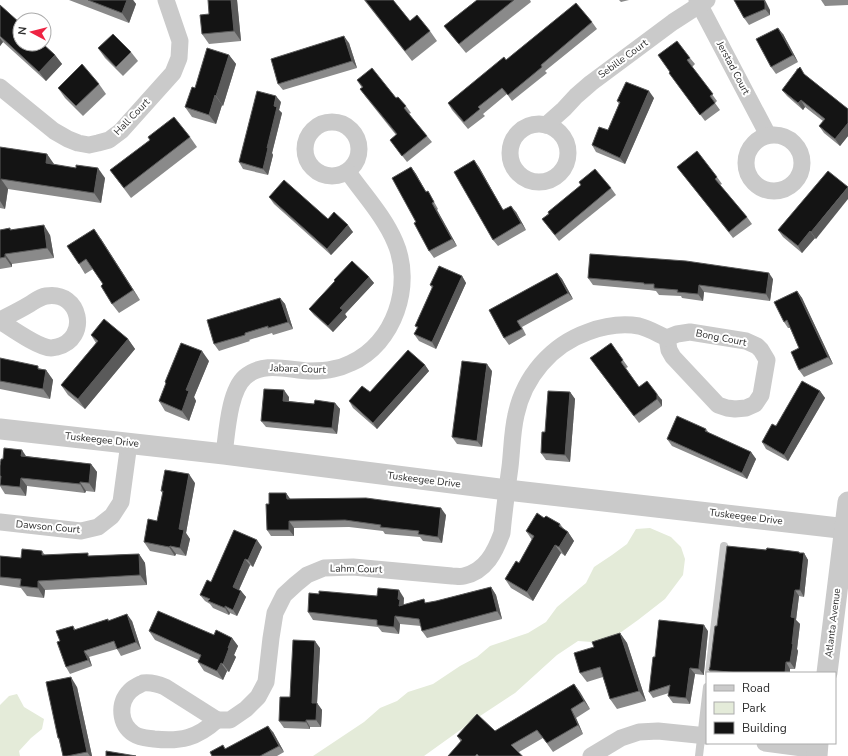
<svg xmlns="http://www.w3.org/2000/svg" width="848" height="756" font-family="'Nunito Sans',sans-serif">
	<style>
		.green { fill: #e4ebd9 }
		.lines { fill: none; stroke-linecap: round; stroke-linejoin: round }
		.service { stroke: #cacaca; stroke-width: 8 }
		.minor { stroke: #cacaca; stroke-width: 17 }
		.tertiary { stroke: #cacaca; stroke-width: 21 }
		.wall { fill: #8a8a8a }
		.shaded-wall { fill: #5a5a5a }
		.building { fill: #141414; stroke: #5a5a5a }
		.labels { text-anchor: middle; dominant-baseline: central; stroke-width: 4; stroke-linejoin: round; paint-order: stroke }
		.street-label { font-size: 10px; fill: #2d2d2d; stroke: #fff }
	</style>
	<rect width="100%" height="100%" fill="#fff"/>
	<!-- green -->
	<g class="green">
		<path d="M 650,528 L 671,537 L 681,547 L 685,559 L 683,575 L 665,599 L 638,620 L 606,643 L 578,641 L 557,655 L 515,693 L 477,718 L 424,756 L 313,756 L 364,722 L 380,708 L 397,701 L 408,692 L 433,684 L 460,666 L 477,657 L 490,646 L 528,633 L 546,622 L 557,607 L 586,583 L 594,567 L 612,555 L 627,544 L 636,529 Z"/>
		<path d="M 17,694 L 24,707 L 44,719 L 42,729 L 31,738 L 19,751 L 20,756 L 0,756 L 0,705 L 9,696 Z"/>
	</g>
	<g class="lines">
		<!-- service -->
		<g class="service">
			<path d="M 709,673 L 724,546"/>
			<path d="M 699,756 L 707,687"/>
		</g>
		<!-- minor -->
		<g class="minor">
			<path d="M 697,0 L 768,135"/>
			<path d="M 0,87 L 54,131 L 68,139 L 78,143 L 89,145 L 98,143 L 109,140 L 121,131 L 173,73 L 179,58 L 180,41 L 166,0"/>
			<circle cx="332" cy="149" r="27"/>
			<circle cx="539" cy="153" r="29"/>
			<path d="M 546,125 L 564,109 L 576,96 L 591,83 L 673,22 L 707,0"/>
			<circle cx="774" cy="163" r="28"/>
			<path d="M 0,320 C 10,315 20,310 30,304 C 35,301 40,297 46,296 C 81,290 90,339 57,347 C 55,347 53,348 51,348 C 39,348 11,328 0,321"/>
			<path d="M 690,332 L 746,341 L 757,346 L 761,350 L 767,360 L 761,395 L 755,404 L 746,408 L 735,409 L 727,408 L 718,405 L 673,357 L 669,350 L 667,338 L 677,334 Z"/>
			<path d="M 224,454 C 227,433 229,391 245,377 C 263,361 288,370 309,371 C 317,371 326,371 333,369 C 339,368 345,366 351,363 C 394,344 414,285 395,242 C 384,216 364,195 348,172"/>
			<path d="M 0,522 L 81,531 L 98,527 L 112,516 L 121,502 L 129,443"/>
			<path d="M 143,683 C 152,682 158,684 165,687 L 217,720 C 197,738 181,742 154,739 C 147,738 140,738 134,734 C 119,724 118,703 130,691 C 134,687 139,685 143,683 Z"/>
			<path d="M 217,720 L 230,720 L 246,709 L 258,697 L 266,682 L 271,638 L 275,613 L 284,595 L 296,584 L 307,575 L 324,568 L 353,567 L 452,576 C 456,576 460,577 464,576 C 486,571 495,552 502,533 C 504,511 507,489 510,467 C 512,450 512,432 516,415 C 524,377 551,345 588,332 C 604,326 621,323 639,326 C 648,328 658,334 667,338"/>
			<path d="M 765,743 L 817,750"/>
			<path d="M 591,756 L 621,738 L 639,732 L 658,731 L 707,736"/>
		</g>
		<!-- tertiary -->
		<g class="tertiary">
			<path d="M 0,429 L 224,454 L 507,490 L 848,529"/>
			<path d="M 827,673 L 848,502"/>
			<path d="M 817,756 L 818,743"/>
		</g>
	</g>
	<!-- wall -->
	<g class="wall">
		<path d="M 69,0 L 133,0 L 136,4 L 129,23 Z"/>
		<path d="M 237,0 L 241,41 L 209,44 L 202,34 Z"/>
		<path d="M 364,0 L 393,0 L 410,21 L 430,31 L 437,41 L 412,61 Z"/>
		<path d="M 477,0 L 530,0 L 531,2 L 466,53 L 451,35 L 444,26 Z"/>
		<path d="M 619,0 L 629,0 L 621,2 Z"/>
		<path d="M 734,0 L 770,10 L 770,15 L 749,25 L 744,18 Z"/>
		<path d="M 821,0 L 848,0 L 848,5 L 825,6 Z"/>
		<path d="M 0,5 L 55,55 L 62,64 L 46,81 L 3,42 L 0,46 Z"/>
		<path d="M 592,22 L 597,29 L 545,71 L 547,73 L 512,101 L 507,94 L 483,114 L 485,116 L 468,129 L 452,110 L 448,103 L 506,60 Z"/>
		<path d="M 783,34 L 798,62 L 776,74 L 771,67 Z"/>
		<path d="M 349,43 L 357,68 L 283,90 L 278,84 Z"/>
		<path d="M 98,48 L 131,52 L 138,61 L 123,76 L 105,58 Z"/>
		<path d="M 229,55 L 236,64 L 223,106 L 222,105 L 216,124 L 192,117 L 185,107 L 195,88 Z"/>
		<path d="M 690,58 L 695,64 L 692,67 L 717,101 L 715,103 L 720,110 L 705,121 L 669,73 Z"/>
		<path d="M 805,75 L 848,109 L 848,136 L 840,146 L 824,133 L 819,126 L 823,121 L 805,107 L 803,110 L 787,96 L 782,90 Z"/>
		<path d="M 357,80 L 396,98 L 406,106 L 411,113 L 409,114 L 432,142 L 407,162 L 390,140 L 396,135 L 365,96 L 360,89 L 362,88 Z"/>
		<path d="M 99,84 L 106,94 L 83,116 L 65,98 L 58,88 Z"/>
		<path d="M 654,98 L 625,164 L 596,152 L 592,145 L 608,130 L 619,104 L 617,101 Z"/>
		<path d="M 281,102 L 279,110 L 282,113 L 272,153 L 273,155 L 268,175 L 243,169 L 239,162 Z"/>
		<path d="M 190,137 L 197,147 L 131,198 L 110,170 Z"/>
		<path d="M 0,147 L 47,154 L 54,165 L 105,178 L 101,203 L 8,189 L 5,209 L 0,208 Z"/>
		<path d="M 411,167 L 416,174 L 426,192 L 428,191 L 432,198 L 438,209 L 437,210 L 457,246 L 434,258 L 429,251 L 416,222 Z"/>
		<path d="M 479,167 L 503,210 L 516,212 L 526,230 L 498,246 L 493,240 Z"/>
		<path d="M 677,167 L 717,177 L 722,184 L 720,185 L 747,217 L 752,224 L 733,238 Z"/>
		<path d="M 828,171 L 816,239 L 815,238 L 802,253 L 783,237 L 778,230 Z"/>
		<path d="M 581,185 L 611,188 L 616,195 L 559,241 L 542,219 Z"/>
		<path d="M 269,197 L 328,219 L 353,232 L 331,255 L 274,204 Z"/>
		<path d="M 10,228 L 11,230 L 50,235 L 54,258 L 12,264 L 12,267 L 0,269 L 0,230 Z"/>
		<path d="M 101,239 L 140,300 L 119,313 L 112,304 L 103,284 L 93,269 L 85,274 L 79,264 Z"/>
		<path d="M 557,273 L 562,279 L 573,299 L 522,327 L 526,335 L 509,345 L 504,338 L 489,310 Z"/>
		<path d="M 462,276 L 466,283 L 436,349 L 419,341 L 414,334 L 417,328 L 415,326 L 432,288 L 430,285 Z"/>
		<path d="M 369,277 L 374,283 L 345,314 L 347,317 L 333,332 L 314,315 L 309,309 Z"/>
		<path d="M 588,278 L 773,279 L 770,301 L 704,292 L 703,301 L 682,298 L 681,296 L 659,295 L 656,291 L 649,290 L 648,290 L 593,285 Z"/>
		<path d="M 797,291 L 802,298 L 833,364 L 804,377 L 799,370 L 799,348 L 790,328 L 788,328 L 784,322 Z"/>
		<path d="M 280,298 L 285,304 L 293,329 L 273,335 L 272,333 L 249,340 L 250,341 L 219,351 L 214,344 Z"/>
		<path d="M 91,335 L 128,339 L 135,349 L 85,409 L 68,395 L 61,385 L 96,343 Z"/>
		<path d="M 0,358 L 46,370 L 53,380 L 50,399 L 0,389 Z"/>
		<path d="M 623,360 L 628,367 L 626,368 L 639,387 L 662,400 L 662,406 L 639,423 L 595,365 Z"/>
		<path d="M 209,361 L 194,397 L 196,401 L 189,421 L 165,411 L 159,401 Z"/>
		<path d="M 425,365 L 429,371 L 377,429 L 353,408 L 349,401 L 370,392 Z"/>
		<path d="M 492,371 L 482,447 L 457,444 L 452,437 Z"/>
		<path d="M 820,391 L 825,398 L 788,461 L 766,449 L 762,442 L 776,426 Z"/>
		<path d="M 570,392 L 575,399 L 570,462 L 546,460 L 541,453 L 545,432 Z"/>
		<path d="M 289,397 L 289,401 L 314,404 L 335,403 L 340,409 L 337,434 L 266,427 L 261,421 Z"/>
		<path d="M 706,429 L 709,433 L 751,452 L 756,459 L 747,479 L 672,446 L 667,439 Z"/>
		<path d="M 26,456 L 91,464 L 97,472 L 95,492 L 86,491 L 85,493 L 27,486 L 26,496 L 5,494 L 0,486 L 0,466 L 3,459 Z"/>
		<path d="M 195,483 L 186,533 L 190,539 L 186,556 L 176,554 L 175,556 L 150,551 L 144,542 L 157,521 L 163,494 L 161,491 Z"/>
		<path d="M 286,493 L 290,499 L 446,515 L 442,543 L 423,541 L 420,537 L 385,534 L 383,531 L 349,527 L 294,528 L 294,536 L 271,536 L 267,530 L 269,504 Z"/>
		<path d="M 544,518 L 560,524 L 564,529 L 568,532 L 574,541 L 565,556 L 561,553 L 533,601 L 511,588 L 505,579 L 519,563 L 532,540 L 526,531 Z"/>
		<path d="M 262,547 L 253,567 L 250,565 L 239,590 L 241,591 L 246,597 L 237,616 L 230,613 L 229,615 L 213,608 L 210,604 L 205,601 L 200,595 L 211,582 Z"/>
		<path d="M 766,550 L 799,552 L 800,553 L 804,553 L 808,560 L 804,597 L 799,596 L 796,620 L 800,624 L 797,649 L 798,651 L 795,669 L 790,669 L 790,673 L 711,673 L 709,670 L 710,667 L 717,626 Z"/>
		<path d="M 42,551 L 45,555 L 90,556 L 139,554 L 145,563 L 147,585 L 45,590 L 44,598 L 27,596 L 21,588 L 0,585 L 0,556 L 21,558 Z"/>
		<path d="M 491,587 L 496,595 L 502,619 L 427,638 L 422,631 L 421,626 L 400,624 L 399,634 L 382,632 L 378,627 L 313,620 L 308,612 L 319,594 L 404,598 L 404,605 L 427,603 L 436,601 Z"/>
		<path d="M 108,620 L 132,621 L 141,649 L 121,656 L 117,649 L 89,657 L 92,666 L 70,674 L 66,667 L 60,641 L 73,626 L 76,630 Z"/>
		<path d="M 149,631 L 214,635 L 232,638 L 238,646 L 234,655 L 236,657 L 229,672 L 227,671 L 223,680 L 204,671 L 198,662 L 199,660 L 155,640 Z"/>
		<path d="M 708,631 L 704,672 L 704,675 L 695,674 L 690,704 L 673,703 L 668,696 L 669,693 L 653,698 L 649,692 L 655,657 Z"/>
		<path d="M 620,633 L 627,643 L 646,701 L 617,709 L 610,699 L 603,677 L 587,682 L 580,673 L 594,647 Z"/>
		<path d="M 320,648 L 317,703 L 322,710 L 321,727 L 310,727 L 310,729 L 284,728 L 279,721 L 290,697 Z"/>
		<path d="M 574,684 L 590,709 L 576,718 L 583,734 L 553,752 L 543,738 L 519,752 L 523,756 L 448,756 L 461,742 L 457,736 L 495,731 Z"/>
		<path d="M 77,687 L 92,756 L 63,756 L 59,740 L 58,738 Z"/>
		<path d="M 273,732 L 284,752 L 277,756 L 212,756 L 225,749 Z"/>
	</g>
	<!-- shaded-wall -->
	<g class="shaded-wall">
		<path d="M 127,0 L 133,0 L 136,4 L 129,23 L 122,13 Z"/>
		<path d="M 231,0 L 237,0 L 241,41 L 234,31 Z"/>
		<path d="M 764,0 L 765,0 L 770,10 L 770,15 L 765,9 Z"/>
		<path d="M 778,28 L 783,34 L 798,62 L 793,55 Z"/>
		<path d="M 344,36 L 349,43 L 357,68 L 352,61 Z"/>
		<path d="M 0,38 L 3,42 L 0,46 Z"/>
		<path d="M 55,55 L 62,64 L 46,81 L 39,72 Z"/>
		<path d="M 229,55 L 236,64 L 223,106 L 216,96 Z"/>
		<path d="M 649,91 L 654,98 L 625,164 L 620,158 Z"/>
		<path d="M 215,95 L 222,105 L 216,124 L 209,115 Z"/>
		<path d="M 276,96 L 281,102 L 279,110 L 282,113 L 272,153 L 273,155 L 268,175 L 263,169 L 274,106 Z"/>
		<path d="M 801,100 L 805,107 L 803,110 L 798,103 Z"/>
		<path d="M 848,123 L 848,136 L 840,146 L 835,139 Z"/>
		<path d="M 47,154 L 54,164 L 53,173 L 46,163 Z"/>
		<path d="M 474,160 L 479,167 L 507,217 L 503,210 Z"/>
		<path d="M 411,167 L 416,174 L 430,199 L 426,192 Z"/>
		<path d="M 98,168 L 105,178 L 101,203 L 94,193 Z"/>
		<path d="M 1,179 L 8,189 L 5,209 L 0,201 L 0,188 Z"/>
		<path d="M 848,187 L 848,199 L 816,239 L 811,232 Z"/>
		<path d="M 432,203 L 437,210 L 457,246 L 452,239 Z"/>
		<path d="M 511,206 L 516,212 L 526,230 L 521,223 Z"/>
		<path d="M 44,225 L 50,235 L 54,258 L 47,248 Z"/>
		<path d="M 348,225 L 353,232 L 331,255 L 327,249 Z"/>
		<path d="M 94,229 L 101,239 L 140,300 L 133,290 Z"/>
		<path d="M 810,231 L 815,238 L 802,253 L 798,246 Z"/>
		<path d="M 5,254 L 12,264 L 12,267 L 5,257 Z"/>
		<path d="M 557,273 L 562,279 L 573,299 L 568,293 Z"/>
		<path d="M 769,273 L 773,279 L 770,301 L 766,294 Z"/>
		<path d="M 462,276 L 466,283 L 436,349 L 432,342 Z"/>
		<path d="M 369,277 L 374,283 L 345,314 L 347,317 L 333,332 L 328,326 L 340,308 Z"/>
		<path d="M 699,285 L 704,292 L 703,301 L 698,294 Z"/>
		<path d="M 797,291 L 802,298 L 833,364 L 828,357 Z"/>
		<path d="M 280,298 L 285,304 L 293,329 L 288,322 Z"/>
		<path d="M 128,339 L 135,349 L 85,409 L 78,399 Z"/>
		<path d="M 202,351 L 209,361 L 194,397 L 196,401 L 189,421 L 182,411 L 186,390 Z"/>
		<path d="M 487,364 L 492,371 L 482,447 L 477,441 Z"/>
		<path d="M 425,365 L 429,371 L 377,429 L 373,423 Z"/>
		<path d="M 46,370 L 53,380 L 50,399 L 43,389 Z"/>
		<path d="M 284,390 L 289,397 L 288,408 L 283,401 Z"/>
		<path d="M 820,391 L 825,398 L 788,461 L 784,455 Z"/>
		<path d="M 570,392 L 575,399 L 570,462 L 565,455 Z"/>
		<path d="M 657,394 L 662,400 L 662,406 L 657,399 Z"/>
		<path d="M 335,403 L 340,409 L 337,434 L 332,428 Z"/>
		<path d="M 22,450 L 28,459 L 21,456 Z"/>
		<path d="M 751,452 L 756,459 L 747,479 L 742,473 Z"/>
		<path d="M 91,464 L 97,472 L 95,492 L 89,483 Z"/>
		<path d="M 189,474 L 195,483 L 186,533 L 190,539 L 186,556 L 180,548 L 179,529 Z"/>
		<path d="M 21,478 L 27,486 L 26,496 L 20,487 Z"/>
		<path d="M 80,482 L 86,491 L 85,493 L 80,484 Z"/>
		<path d="M 286,493 L 291,500 L 287,499 Z"/>
		<path d="M 441,508 L 446,515 L 442,543 L 438,537 Z"/>
		<path d="M 289,521 L 294,528 L 294,536 L 289,530 Z"/>
		<path d="M 568,532 L 574,541 L 565,556 L 559,547 Z"/>
		<path d="M 257,540 L 262,547 L 253,567 L 248,560 Z"/>
		<path d="M 555,545 L 561,553 L 533,601 L 527,592 Z"/>
		<path d="M 170,546 L 176,554 L 175,556 L 169,547 Z"/>
		<path d="M 799,552 L 803,558 L 804,553 L 808,560 L 804,597 L 800,590 Z"/>
		<path d="M 139,554 L 145,563 L 147,585 L 140,575 Z"/>
		<path d="M 245,559 L 250,565 L 237,594 L 233,587 Z"/>
		<path d="M 38,581 L 45,590 L 44,598 L 38,588 Z"/>
		<path d="M 491,587 L 496,595 L 502,619 L 497,611 Z"/>
		<path d="M 399,590 L 404,598 L 403,605 L 399,606 L 398,599 Z"/>
		<path d="M 795,590 L 799,596 L 796,620 L 800,624 L 797,649 L 798,651 L 795,669 L 790,662 L 791,617 Z"/>
		<path d="M 241,591 L 246,597 L 237,616 L 233,610 Z"/>
		<path d="M 225,606 L 230,613 L 229,615 L 225,608 Z"/>
		<path d="M 127,614 L 132,621 L 141,649 L 136,642 Z"/>
		<path d="M 395,616 L 400,624 L 399,634 L 394,627 Z"/>
		<path d="M 704,625 L 708,631 L 704,672 L 704,675 L 699,669 L 699,666 Z"/>
		<path d="M 620,633 L 627,643 L 646,701 L 639,691 Z"/>
		<path d="M 232,638 L 238,646 L 234,655 L 236,657 L 229,672 L 223,664 L 228,648 Z"/>
		<path d="M 315,641 L 320,648 L 317,704 L 317,703 L 322,710 L 321,727 L 316,720 L 312,703 Z"/>
		<path d="M 84,651 L 89,657 L 92,666 L 88,660 Z"/>
		<path d="M 786,662 L 790,669 L 790,673 L 785,673 Z"/>
		<path d="M 221,663 L 227,671 L 223,680 L 217,671 Z"/>
		<path d="M 690,668 L 695,674 L 690,704 L 686,698 Z"/>
		<path d="M 71,677 L 77,687 L 92,756 L 90,756 L 87,752 Z"/>
		<path d="M 574,684 L 580,692 L 590,709 L 584,701 Z"/>
		<path d="M 571,709 L 576,718 L 583,734 L 578,725 Z"/>
		<path d="M 306,720 L 310,727 L 310,729 L 306,722 Z"/>
		<path d="M 268,726 L 273,732 L 284,752 L 279,746 Z"/>
	</g>
	<!-- building -->
	<g class="building">
		<path d="M 88,0 L 127,0 L 122,13 Z"/>
		<path d="M 208,0 L 231,0 L 234,31 L 202,34 L 200,15 L 209,14 Z"/>
		<path d="M 365,0 L 393,0 L 410,21 L 417,15 L 430,31 L 405,51 Z"/>
		<path d="M 477,0 L 514,0 L 459,44 L 444,26 Z"/>
		<path d="M 734,0 L 764,0 L 765,3 L 765,9 L 744,18 Z"/>
		<path d="M 576,3 L 592,22 L 541,65 L 542,67 L 508,95 L 502,88 L 478,107 L 480,109 L 464,122 L 448,103 L 504,57 L 506,60 Z"/>
		<path d="M 0,5 L 20,23 L 20,44 L 43,44 L 55,55 L 39,72 L 0,36 Z"/>
		<path d="M 778,28 L 793,55 L 771,67 L 756,39 Z"/>
		<path d="M 113,34 L 131,52 L 116,67 L 98,48 Z"/>
		<path d="M 344,36 L 352,61 L 278,84 L 271,59 Z"/>
		<path d="M 677,41 L 690,58 L 687,60 L 713,94 L 710,96 L 715,103 L 700,115 L 669,73 L 670,72 L 658,55 Z"/>
		<path d="M 207,48 L 229,55 L 216,96 L 215,95 L 209,115 L 185,107 L 192,87 L 195,88 Z"/>
		<path d="M 82,64 L 99,84 L 76,106 L 58,88 Z"/>
		<path d="M 800,67 L 804,74 L 848,109 L 848,123 L 835,139 L 819,126 L 825,119 L 801,100 L 798,103 L 782,90 L 797,70 L 797,69 L 798,69 Z"/>
		<path d="M 372,68 L 396,98 L 398,97 L 406,106 L 404,108 L 427,136 L 402,156 L 390,140 L 397,134 L 360,89 L 363,87 L 357,80 Z"/>
		<path d="M 626,82 L 649,91 L 620,158 L 592,145 L 599,127 L 608,130 L 620,102 L 617,101 Z"/>
		<path d="M 257,91 L 276,96 L 274,106 L 277,107 L 267,148 L 268,148 L 263,169 L 239,162 Z"/>
		<path d="M 174,117 L 190,137 L 124,188 L 110,170 L 150,140 L 148,137 Z"/>
		<path d="M 0,147 L 47,154 L 46,163 L 76,168 L 76,165 L 98,168 L 94,193 L 1,179 L 0,188 Z"/>
		<path d="M 697,151 L 717,177 L 715,179 L 747,217 L 729,232 L 677,167 Z"/>
		<path d="M 474,160 L 503,210 L 511,206 L 521,223 L 493,240 L 454,172 Z"/>
		<path d="M 411,167 L 426,192 L 428,191 L 434,202 L 432,203 L 452,239 L 429,251 L 414,223 L 416,222 L 392,178 Z"/>
		<path d="M 595,169 L 611,188 L 555,235 L 542,219 L 549,214 L 548,212 L 581,185 L 579,182 Z"/>
		<path d="M 828,171 L 848,187 L 811,232 L 810,231 L 798,246 L 778,230 Z"/>
		<path d="M 284,180 L 328,219 L 334,212 L 348,225 L 327,249 L 269,197 Z"/>
		<path d="M 44,225 L 47,248 L 5,254 L 5,257 L 0,258 L 0,230 L 10,228 L 10,230 Z"/>
		<path d="M 94,229 L 133,290 L 112,304 L 101,286 L 103,284 L 86,259 L 79,264 L 67,246 Z"/>
		<path d="M 590,254 L 686,261 L 769,273 L 766,294 L 699,285 L 698,294 L 677,292 L 678,290 L 654,288 L 654,284 L 644,284 L 644,283 L 588,278 Z"/>
		<path d="M 352,261 L 369,277 L 340,308 L 343,310 L 328,326 L 309,309 L 335,281 L 334,280 Z"/>
		<path d="M 439,266 L 462,276 L 432,342 L 414,334 L 418,327 L 415,326 L 433,286 L 430,285 Z"/>
		<path d="M 557,273 L 568,293 L 517,321 L 522,329 L 504,338 L 489,310 Z"/>
		<path d="M 797,291 L 828,357 L 799,370 L 791,352 L 799,348 L 787,320 L 784,322 L 774,302 Z"/>
		<path d="M 280,298 L 288,322 L 268,328 L 268,326 L 245,333 L 245,335 L 214,344 L 207,320 Z"/>
		<path d="M 104,319 L 128,339 L 78,399 L 61,385 L 98,341 L 91,335 Z"/>
		<path d="M 181,343 L 202,351 L 186,390 L 189,391 L 182,411 L 159,401 L 166,383 L 165,382 Z"/>
		<path d="M 611,343 L 623,360 L 621,362 L 639,387 L 647,381 L 657,394 L 657,399 L 634,416 L 590,358 Z"/>
		<path d="M 408,350 L 425,365 L 373,423 L 349,401 L 362,386 L 370,392 Z"/>
		<path d="M 0,358 L 38,366 L 38,369 L 46,370 L 43,389 L 0,381 Z"/>
		<path d="M 462,361 L 487,364 L 477,441 L 452,437 Z"/>
		<path d="M 802,381 L 820,391 L 784,455 L 762,442 L 772,424 L 776,426 Z"/>
		<path d="M 264,389 L 284,390 L 283,401 L 314,404 L 315,400 L 335,403 L 332,428 L 261,421 Z"/>
		<path d="M 548,391 L 570,392 L 565,455 L 541,453 L 542,432 L 545,432 Z"/>
		<path d="M 677,416 L 706,429 L 705,431 L 751,452 L 742,473 L 667,439 Z"/>
		<path d="M 4,448 L 22,450 L 21,456 L 91,464 L 89,483 L 80,482 L 80,484 L 21,478 L 20,487 L 0,485 L 1,476 L 0,476 L 0,466 L 1,459 L 3,459 Z"/>
		<path d="M 165,470 L 189,474 L 179,529 L 184,530 L 180,548 L 170,546 L 169,547 L 144,542 L 148,519 L 157,521 L 163,491 L 161,491 Z"/>
		<path d="M 269,493 L 286,493 L 287,499 L 366,498 L 441,508 L 438,537 L 418,534 L 419,531 L 380,527 L 381,525 L 345,520 L 289,521 L 289,530 L 267,530 L 266,504 L 269,504 Z"/>
		<path d="M 537,513 L 544,518 L 546,516 L 560,524 L 559,526 L 568,532 L 559,547 L 555,545 L 527,592 L 505,579 L 516,561 L 519,563 L 534,536 L 526,531 Z"/>
		<path d="M 234,530 L 257,540 L 248,560 L 245,559 L 233,587 L 241,591 L 233,610 L 225,606 L 225,608 L 208,601 L 210,599 L 200,595 L 207,580 L 211,582 Z"/>
		<path d="M 727,546 L 766,550 L 767,548 L 799,552 L 799,553 L 804,553 L 800,590 L 795,590 L 791,617 L 795,618 L 792,644 L 793,644 L 790,662 L 786,662 L 785,673 L 738,673 L 709,670 L 710,667 L 715,626 L 717,626 Z"/>
		<path d="M 22,549 L 42,551 L 42,555 L 88,553 L 88,556 L 139,554 L 140,575 L 38,581 L 38,588 L 20,586 L 21,579 L 0,577 L 0,556 L 21,558 Z"/>
		<path d="M 491,587 L 497,611 L 422,631 L 419,619 L 395,616 L 394,627 L 377,625 L 377,620 L 308,612 L 309,593 L 319,594 L 319,591 L 377,596 L 378,588 L 399,590 L 398,599 L 400,600 L 399,606 L 424,599 L 425,603 L 436,601 Z"/>
		<path d="M 158,611 L 214,635 L 216,630 L 232,638 L 228,648 L 229,648 L 223,664 L 221,663 L 217,671 L 198,662 L 201,655 L 149,631 Z"/>
		<path d="M 127,614 L 136,642 L 117,649 L 114,641 L 84,651 L 88,660 L 66,667 L 57,642 L 60,641 L 56,631 L 73,626 L 74,630 L 108,619 L 108,621 Z"/>
		<path d="M 659,620 L 704,625 L 699,666 L 699,669 L 690,668 L 686,698 L 668,696 L 670,685 L 649,692 L 653,657 L 655,657 Z"/>
		<path d="M 620,633 L 639,691 L 610,699 L 600,667 L 580,673 L 574,653 L 594,647 L 592,642 Z"/>
		<path d="M 293,640 L 315,641 L 312,703 L 317,703 L 316,720 L 306,720 L 306,722 L 279,721 L 280,697 L 290,697 Z"/>
		<path d="M 71,677 L 87,752 L 67,756 L 63,756 L 59,738 L 58,738 L 46,682 Z"/>
		<path d="M 574,684 L 584,701 L 571,709 L 578,725 L 547,743 L 537,730 L 511,745 L 522,756 L 479,756 L 477,754 L 475,756 L 448,756 L 462,740 L 457,736 L 477,714 L 495,731 Z"/>
		<path d="M 268,726 L 279,746 L 260,756 L 212,756 L 210,752 L 223,745 L 225,749 Z"/>
		<path d="M 106,751 L 136,756 L 106,756 Z"/>
	</g>
	<g class="labels">
		<!-- street labels -->
		<g class="street-label">
			<text transform="translate(623 59) rotate(-36)">Sebille Court</text>
			<text transform="translate(733 68) rotate(62)">Jerstad Court</text>
			<text transform="translate(132 117) rotate(-46)">Hall Court</text>
			<text transform="translate(721 338) rotate(11)">Bong Court</text>
			<text transform="translate(298 369) rotate(2)">Jabara Court</text>
			<text transform="translate(102 440) rotate(6)">Tuskeegee Drive</text>
			<text transform="translate(424 480) rotate(7)">Tuskeegee Drive</text>
			<text transform="translate(746 517) rotate(7)">Tuskeegee Drive</text>
			<text transform="translate(48 527) rotate(5)">Dawson Court</text>
			<text transform="translate(356 569) rotate(1)">Lahm Court</text>
			<text transform="translate(833 623) rotate(-83)">Atlanta Avenue</text>
		</g>
	</g>
	<!-- legend -->
	<rect x="706" y="672" width="130" height="72" fill="#ffffff" stroke="#ababab"/>
	<rect x="714" y="685" width="20" height="6" fill="#cacaca" stroke="#ababab"/>
	<text x="742" y="692" font-size="12" fill="#2d2d2d">Road</text>
	<rect x="714" y="702" width="20" height="12" fill="#e4ebd9" stroke="#ababab"/>
	<text x="742" y="712" font-size="12" fill="#2d2d2d">Park</text>
	<rect x="714" y="722" width="20" height="12" fill="#141414" stroke="#ababab"/>
	<text x="742" y="732" font-size="12" fill="#2d2d2d">Building</text>
	<!-- north arrow -->
	<g transform="translate(32 32) rotate(277)"><circle r="19" fill="#ffffff" stroke="#ababab"/>
	<path d="M0-3L7 15L0 10L-7 15Z" fill="#ee2443"/>
	<text y="-6" font-size="11" font-weight="bold" text-anchor="middle" fill="#2d2d2d">N</text>
	</g>
</svg>
